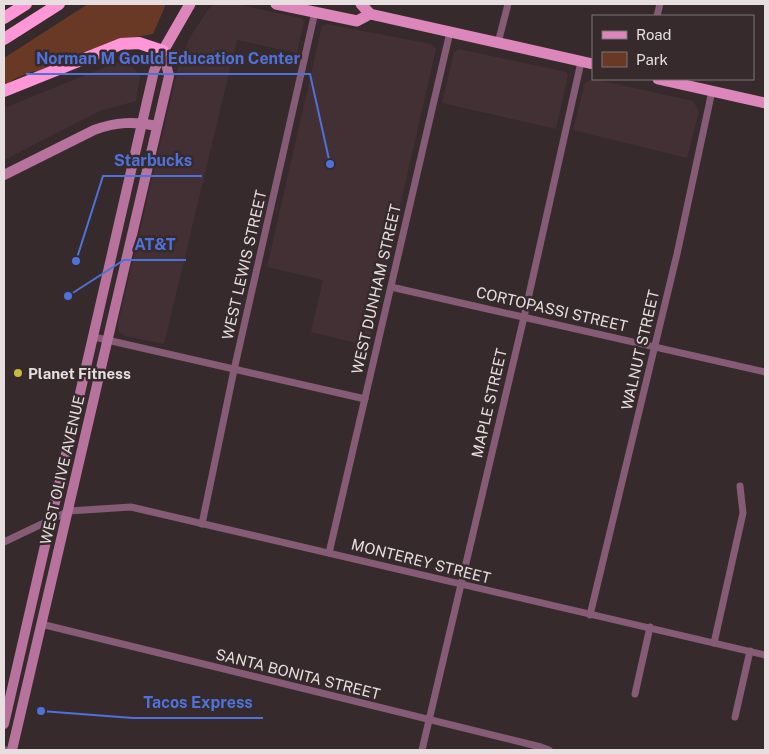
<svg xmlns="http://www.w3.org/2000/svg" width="769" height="754" font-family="'Public Sans',sans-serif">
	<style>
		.built { fill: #433035 }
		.green { fill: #6a3926 }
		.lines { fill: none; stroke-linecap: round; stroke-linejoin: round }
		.street { stroke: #865b75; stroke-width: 7 }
		.secondary { stroke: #b7739d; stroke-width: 10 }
		.primary { stroke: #dc86bc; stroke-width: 11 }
		.highway { stroke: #ff96d8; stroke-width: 12 }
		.poi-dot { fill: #caba3a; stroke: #362a2d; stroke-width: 2 }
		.labels { text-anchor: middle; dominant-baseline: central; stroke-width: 5; stroke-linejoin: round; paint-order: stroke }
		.street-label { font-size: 15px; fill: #e6dedf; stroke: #362a2d }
		.poi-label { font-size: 15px; font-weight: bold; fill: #e6dedf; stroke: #362a2d; text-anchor: start }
		.leader { fill: none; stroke: #4f72da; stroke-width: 2 }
		.callout-dot { fill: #4f72da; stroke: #362a2d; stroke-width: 2 }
		.callout-label { font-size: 16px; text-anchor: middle; font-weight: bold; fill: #4f72da; stroke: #362a2d; stroke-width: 5; stroke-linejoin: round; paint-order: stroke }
	</style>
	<rect width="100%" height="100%" fill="#362a2d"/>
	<!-- built -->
	<g class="built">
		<path d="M 216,4 L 236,4 L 301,18 L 304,22 L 297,53 L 237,40 L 164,344 L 125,336 L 119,332 L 118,324 L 179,64 L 190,37 L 210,7 Z"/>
		<path d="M 327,24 L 431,44 L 436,49 L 368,346 L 311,332 L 323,280 L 267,267 L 322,26 Z"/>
		<path d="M 459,49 L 566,72 L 568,75 L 556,129 L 442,103 L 454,52 Z"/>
		<path d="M 125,59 L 140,76 L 136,101 L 100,111 L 4,160 L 4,108 Z"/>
		<path d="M 593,79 L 693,101 L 699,111 L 687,158 L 573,130 L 585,83 Z"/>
	</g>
	<!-- green -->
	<path class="green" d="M 88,4 L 166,4 L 153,34 L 119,40 L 49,70 L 31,72 L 14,79 L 4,87 L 4,58 Z"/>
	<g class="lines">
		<!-- street -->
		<g class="street">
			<path d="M 657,16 L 660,4"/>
			<path d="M 498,43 L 508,4"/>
			<path d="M 391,287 L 765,372"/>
			<path d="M 94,337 L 365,399"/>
			<path d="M 202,524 L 234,370 L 315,12"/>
			<path d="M 4,542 L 69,511 L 131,507 L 765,655"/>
			<path d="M 329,553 L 450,32"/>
			<path d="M 590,615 L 677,254 L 712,91"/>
			<path d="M 41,624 L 541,747 L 549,750"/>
			<path d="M 714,643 L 743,513 L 740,486"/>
			<path d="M 635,694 L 650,627"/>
			<path d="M 735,717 L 750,651"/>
			<path d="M 4,750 L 6,750"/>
			<path d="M 422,750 L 524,317 L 581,62"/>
		</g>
		<!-- secondary -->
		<g class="secondary">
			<path d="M 4,175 L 94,130 C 116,122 134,121 157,126"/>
			<path d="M 4,724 L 154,71 L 163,51"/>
			<path d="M 12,750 L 169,76 L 163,51"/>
		</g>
		<!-- primary -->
		<g class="primary">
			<path d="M 276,4 L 357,21 L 370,14"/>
			<path d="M 361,4 L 370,14 L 593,64"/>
			<path d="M 163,51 L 190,4"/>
			<path d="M 658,79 L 765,103"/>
		</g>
		<!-- highway -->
		<g class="highway">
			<path d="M 4,18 L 26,4"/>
			<path d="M 4,39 L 59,4"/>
			<path d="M 4,91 L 121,44 L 139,43 L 163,51"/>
		</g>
	</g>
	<!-- markers -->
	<circle class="poi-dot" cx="18" cy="373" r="5"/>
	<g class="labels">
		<!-- street labels -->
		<g class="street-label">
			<text transform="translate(244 265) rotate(-77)">WEST LEWIS STREET</text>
			<text transform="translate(376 289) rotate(-77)">WEST DUNHAM STREET</text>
			<text transform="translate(552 309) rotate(13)">CORTOPASSI STREET</text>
			<text transform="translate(640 350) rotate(-77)">WALNUT STREET</text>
			<text transform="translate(489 403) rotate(-77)">MAPLE STREET</text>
			<text transform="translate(62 470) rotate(-77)">WEST OLIVE AVENUE</text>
			<text transform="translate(421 561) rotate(14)">MONTEREY STREET</text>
			<text transform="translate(298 674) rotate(14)">SANTA BONITA STREET</text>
		</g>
		<!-- poi labels -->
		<g class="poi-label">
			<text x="28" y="373">Planet Fitness</text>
		</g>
	</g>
	<!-- callouts -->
	<path class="leader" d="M330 164L310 74H26M76 261L103 176H202M68 296L124 260H186M41 711L133 718H263"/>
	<g class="callout-dot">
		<circle cx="330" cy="164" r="5"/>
		<circle cx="76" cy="261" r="5"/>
		<circle cx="68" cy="296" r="5"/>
		<circle cx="41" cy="711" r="5"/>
	</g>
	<g class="callout-label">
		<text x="168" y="64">Norman M Gould Education Center</text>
		<text x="153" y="166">Starbucks</text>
		<text x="155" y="250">AT&amp;T</text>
		<text x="198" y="708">Tacos Express</text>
	</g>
	<!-- border -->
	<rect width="769" height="754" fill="none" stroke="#e6dedf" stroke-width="10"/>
	<!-- legend -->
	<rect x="592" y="15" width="162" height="65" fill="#362a2d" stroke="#7c7274"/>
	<rect x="602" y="31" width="25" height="8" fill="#dc86bc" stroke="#7c7274"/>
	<text x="636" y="40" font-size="15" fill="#e6dedf">Road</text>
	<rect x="602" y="52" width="25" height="15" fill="#6a3926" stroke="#7c7274"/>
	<text x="636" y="65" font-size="15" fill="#e6dedf">Park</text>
</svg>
